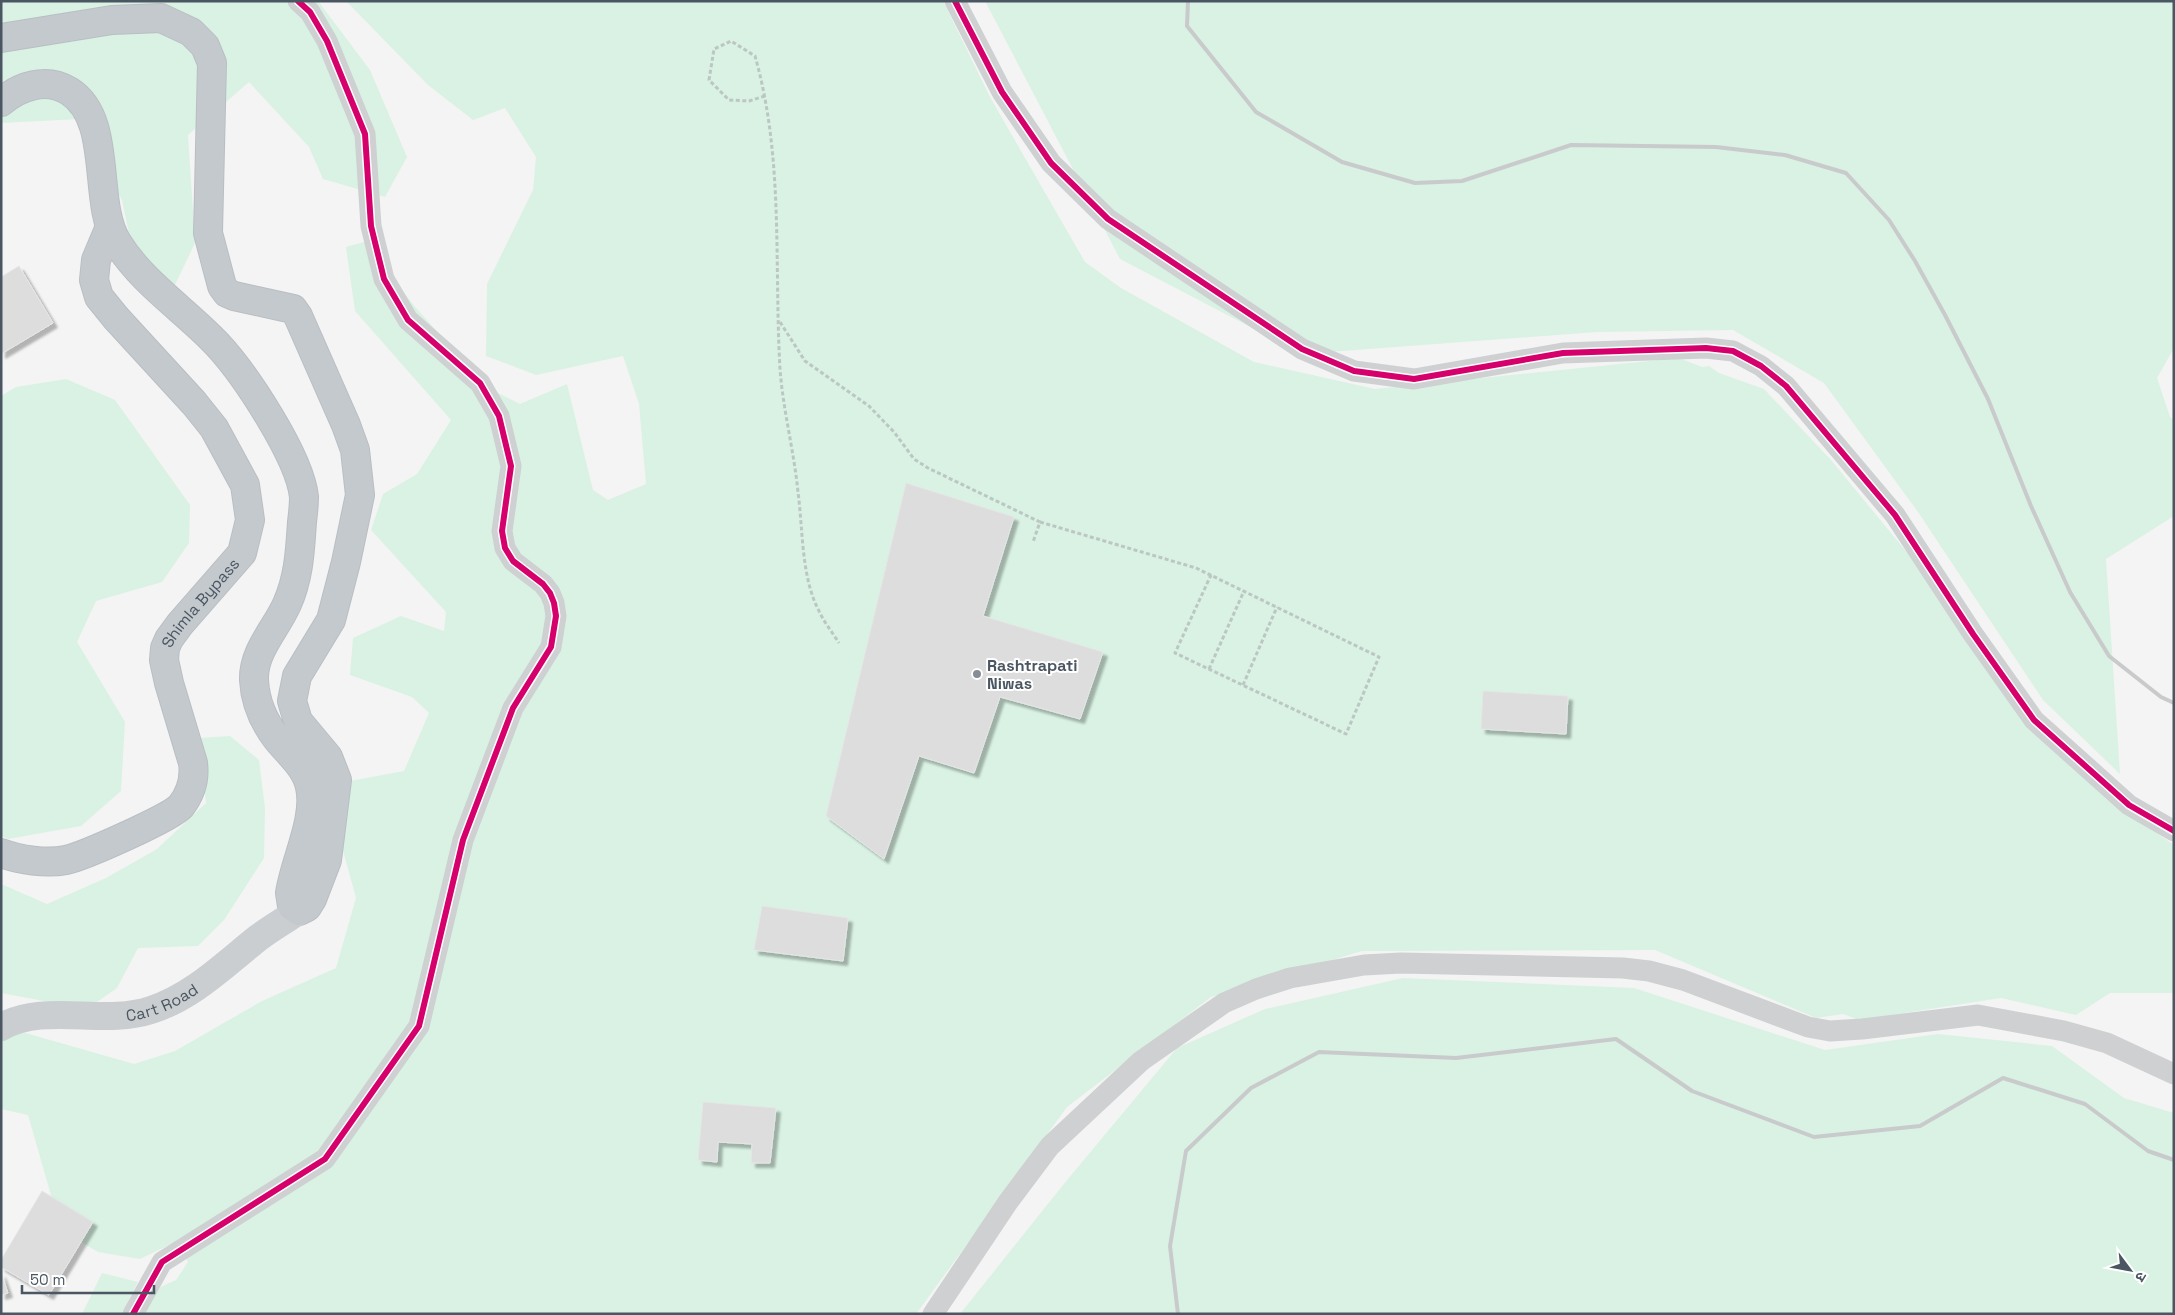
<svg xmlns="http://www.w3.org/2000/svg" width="2175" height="1315" font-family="'Space Grotesk','Noto Sans Devanagari',sans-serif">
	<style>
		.green { fill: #d9f2e3 }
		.building { fill: #ddddde; stroke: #e5e6e7; filter: url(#shadow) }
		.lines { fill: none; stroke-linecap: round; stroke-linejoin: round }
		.trunk-casing { stroke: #b9bec3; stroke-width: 30 }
		.path { stroke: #bcc7c4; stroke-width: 3; stroke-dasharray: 4 2.5; stroke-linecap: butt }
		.minor { stroke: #ced0d2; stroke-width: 21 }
		.primary { stroke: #caced1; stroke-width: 28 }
		.trunk { stroke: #c4c9cd; stroke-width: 28 }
		.rail { stroke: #c9cacc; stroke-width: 4 }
		.cycleway-casing { stroke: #fff; stroke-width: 9 }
		.cycleway { stroke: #d6006c; stroke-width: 6 }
		.poi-dot { fill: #868d94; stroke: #fff; stroke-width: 2 }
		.labels { text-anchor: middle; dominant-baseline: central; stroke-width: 4; stroke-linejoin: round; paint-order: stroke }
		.street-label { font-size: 16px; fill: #4a5661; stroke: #fff }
		.poi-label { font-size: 16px; font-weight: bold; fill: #4a5661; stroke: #fff; text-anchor: start }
	</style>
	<defs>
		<filter id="shadow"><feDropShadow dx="4.5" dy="4.5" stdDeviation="1" flood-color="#0004"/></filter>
	</defs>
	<rect width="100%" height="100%" fill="#f4f4f4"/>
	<!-- green -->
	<g class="green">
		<path d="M 318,1 L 370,70 L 407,157 L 385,197 L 323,179 L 309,147 L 249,82 L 188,135 L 195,243 L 173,289 L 141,291 L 122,200 L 79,119 L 1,123 L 2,1 Z"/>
		<path d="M 346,1 L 943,1 L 990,97 L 1085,262 L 1121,288 L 1254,362 L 1375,389 L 1679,358 L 1702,367 L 1709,366 L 1719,373 L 1764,389 L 1831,460 L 2112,802 L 2174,845 L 2174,993 L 2110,993 L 2076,1015 L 2001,998 L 1859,1020 L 1843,1014 L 1816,1018 L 1655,950 L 1362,951 L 1211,997 L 1067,1107 L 916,1314 L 143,1314 L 158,1288 L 176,1280 L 188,1262 L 177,1241 L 140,1259 L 98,1252 L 61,1230 L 28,1115 L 1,1109 L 1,1041 L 22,1032 L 134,1064 L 175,1051 L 262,1001 L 336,968 L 356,898 L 333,814 L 350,781 L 404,771 L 429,713 L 412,697 L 350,675 L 353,638 L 401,616 L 444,631 L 446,612 L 371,530 L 383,494 L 417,474 L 451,420 L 355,311 L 346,247 L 364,242 L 416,308 L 488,388 L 520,404 L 567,384 L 593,490 L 608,500 L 646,484 L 639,404 L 623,356 L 536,375 L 486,356 L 487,284 L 533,190 L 536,157 L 505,108 L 473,120 L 428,85 Z"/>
		<path d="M 985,1 L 2174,1 L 2174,348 L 2157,378 L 2170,417 L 2174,420 L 2174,516 L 2106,559 L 2120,774 L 2043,700 L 1918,512 L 1824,383 L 1733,330 L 1597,332 L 1302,354 L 1120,259 Z"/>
		<path d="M 66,379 L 115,400 L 190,505 L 189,543 L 162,582 L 96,601 L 77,642 L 125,722 L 121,791 L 81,826 L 8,839 L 1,836 L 1,396 L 16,387 Z"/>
		<path d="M 230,736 L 259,760 L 265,808 L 264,858 L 224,920 L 198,946 L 138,948 L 117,988 L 87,1009 L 1,993 L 1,884 L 47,904 L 106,878 L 157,849 L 206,803 L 199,738 Z"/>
		<path d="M 1403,978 L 1634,988 L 1825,1050 L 1938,1034 L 2052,1046 L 2124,1098 L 2174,1113 L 2174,1314 L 960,1314 L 1063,1185 L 1177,1048 L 1265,1009 Z"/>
		<path d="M 102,1273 L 138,1282 L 121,1314 L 82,1314 Z"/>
	</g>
	<!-- building -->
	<g class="building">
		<path d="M 19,266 L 53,323 L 1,354 L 1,277 Z"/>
		<path d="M 906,483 L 1014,517 L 983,616 L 1103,652 L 1080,719 L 1000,697 L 974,773 L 919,756 L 884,859 L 826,816 Z"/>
		<path d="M 1483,691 L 1568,696 L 1566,734 L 1481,729 Z"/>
		<path d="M 762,906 L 848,918 L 843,961 L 754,950 Z"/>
		<path d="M 703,1102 L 776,1108 L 770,1163 L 751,1163 L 752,1144 L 718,1142 L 717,1162 L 698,1160 Z"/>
		<path d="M 42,1191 L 93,1222 L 49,1295 L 1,1267 L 1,1260 Z"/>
		<path d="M 1,1273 L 8,1293 L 1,1295 Z"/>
	</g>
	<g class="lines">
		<defs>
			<g id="trunk">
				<path d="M 1,38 L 112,20 L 161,18 L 191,32 L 205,46 L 212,63 L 208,233 L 222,286 L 227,293 L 234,296 L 293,309 L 298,316 L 346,425 L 355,450 L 360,495 L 346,562 L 331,620 L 297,676 L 292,701 L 298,721 L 328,757 L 337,780 L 327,860 L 312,899 L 307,907 L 299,911 L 292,906 L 290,893 C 295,860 317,819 310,787 C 306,767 289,754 277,739 C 264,722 255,701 254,680 C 253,651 276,629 287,604 C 299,577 300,551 302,522 C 303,514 304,505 304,497 C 300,457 245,374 217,344 C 185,310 142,283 117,242 C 92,202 114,119 69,91 C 46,77 20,86 1,102"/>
				<path id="s2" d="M 1,853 C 20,860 46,864 66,860 C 84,856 170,818 181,806 C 191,793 195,778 193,763 L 169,683 L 164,660 L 165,648 L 169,639 L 180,624 L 242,553 L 250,520 L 245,485 L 214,428 L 194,403 L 116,318 L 99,297 L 94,280 L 96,260 L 109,229"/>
			</g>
		</defs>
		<!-- trunk casing -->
		<use href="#trunk" class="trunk-casing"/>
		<!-- path -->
		<g class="path">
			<path d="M 765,96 L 749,101 L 729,100 L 709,80 L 714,49 L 731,41 L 755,56 C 784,158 774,264 780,369 C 783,410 794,451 798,492 C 803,529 801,577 819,611 C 824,622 832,632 839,643"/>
			<path d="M 780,322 L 805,361 L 869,406 L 894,432 L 914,459 L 928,468 L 1040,522 L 1033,542"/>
			<path d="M 1040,522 L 1196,568 L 1379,657 L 1346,734 L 1175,653 L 1211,575"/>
			<path d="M 1209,669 L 1244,591"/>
			<path d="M 1243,685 L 1277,607"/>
		</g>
		<!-- minor -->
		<g class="minor">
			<path d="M 955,1 L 1002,92 L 1051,163 L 1108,219 L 1302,349 L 1354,371 L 1414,379 L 1563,353 L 1706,348 L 1733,351 L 1761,366 L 1786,386 L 1895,515 L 1973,634 L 2034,720 L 2129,805 L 2174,831"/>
			<path d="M 133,1314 L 162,1262 L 325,1159 L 419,1026 L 463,840 L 513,708 L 551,647 L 556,616 L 554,603 L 550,593 L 543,584 L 513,561 L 505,548 L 502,531 L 511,466 L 499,416 L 480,383 L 408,320 L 384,279 L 371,226 L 365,134 L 327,41 L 310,12 L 298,1"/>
			<path d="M 933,1314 L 1008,1202 L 1050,1146 L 1141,1061 L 1224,1003 L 1256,989 L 1290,978 L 1364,965 L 1401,963 L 1623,968 L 1649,971 L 1683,980 L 1808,1027 L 1830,1031 L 1862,1029 L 1978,1015 L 2064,1031 L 2107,1043 L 2174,1074"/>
		</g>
		<!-- primary -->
		<path class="primary" id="s1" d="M 1,1027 C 45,1002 103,1026 151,1010 C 192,997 224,965 258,938 C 271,928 285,920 299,911"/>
		<!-- trunk -->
		<use href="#trunk" class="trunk"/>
		<!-- rail -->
		<g class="rail">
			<path d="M 1188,1 L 1187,26 L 1256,112 L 1342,162 L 1415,183 L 1462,181 L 1571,145 L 1716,147 L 1785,155 L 1846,173 L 1889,220 L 1915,261 L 1945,315 L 1988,399 L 2031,506 L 2070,592 L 2109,656 L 2161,697 L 2174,703"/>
			<path d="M 1178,1314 L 1170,1246 L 1186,1151 L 1251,1088 L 1319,1052 L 1456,1058 L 1616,1039 L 1692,1091 L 1814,1137 L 1920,1126 L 2003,1078 L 2085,1104 L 2148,1151 L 2174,1160"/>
		</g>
		<defs>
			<g id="cycleway">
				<path d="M 955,1 L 1002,92 L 1051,163 L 1108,219 L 1302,349 L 1354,371 L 1414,379 L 1563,353 L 1706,348 L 1733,351 L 1761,366 L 1786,386 L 1895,515 L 1973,634 L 2034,720 L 2129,805 L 2174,831"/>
				<path d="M 133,1314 L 162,1262 L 325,1159 L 419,1026 L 463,840 L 513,708 L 551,647 L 556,616 L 554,603 L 550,593 L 543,584 L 513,561 L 505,548 L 502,531 L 511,466 L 499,416 L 480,383 L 408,320 L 384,279 L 371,226 L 365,134 L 327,41 L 310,12 L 298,1"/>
			</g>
		</defs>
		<!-- cycleway casing -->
		<use href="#cycleway" class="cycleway-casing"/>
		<!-- cycleway -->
		<use href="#cycleway" class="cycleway"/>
	</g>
	<!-- markers -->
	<circle class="poi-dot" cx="977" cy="674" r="5"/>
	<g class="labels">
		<!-- street labels -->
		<g class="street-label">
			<text stroke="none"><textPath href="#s2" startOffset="416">Shimla Bypass</textPath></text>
			<text stroke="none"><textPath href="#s1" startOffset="165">Cart Road</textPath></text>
		</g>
		<!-- poi labels -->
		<g class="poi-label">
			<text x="987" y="665">Rashtrapati<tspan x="987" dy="18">Niwas</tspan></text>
		</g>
	</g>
	<!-- border -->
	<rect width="2175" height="1315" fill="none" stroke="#4a5661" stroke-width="5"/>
	<!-- north arrow -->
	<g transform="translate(2130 1270) rotate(122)" stroke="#ffffff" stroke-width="4" paint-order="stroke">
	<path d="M0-4L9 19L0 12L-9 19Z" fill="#4a5661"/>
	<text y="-8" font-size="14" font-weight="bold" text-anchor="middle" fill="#4a5661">उ</text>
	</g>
	<!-- scale -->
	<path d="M22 1285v8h132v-8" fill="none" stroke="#4a5661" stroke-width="2.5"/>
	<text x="30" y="1285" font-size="15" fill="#4a5661" stroke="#ffffff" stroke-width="4" paint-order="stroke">50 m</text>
</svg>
